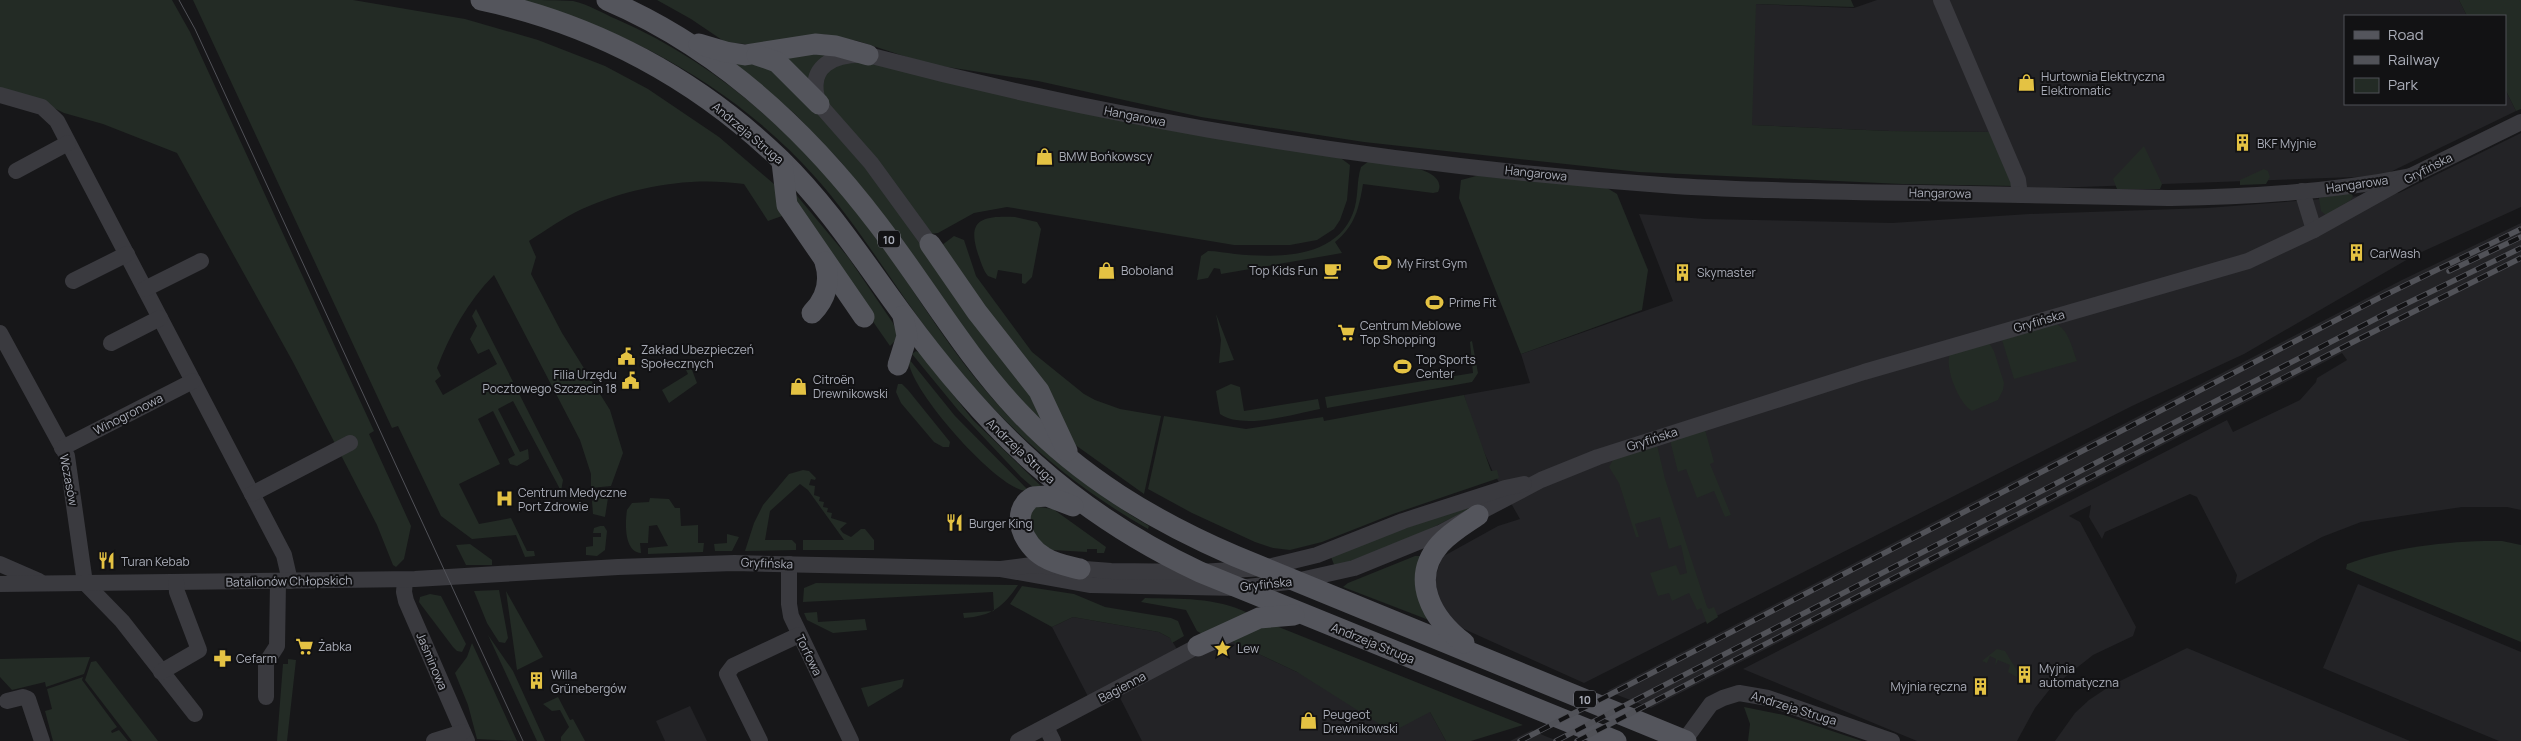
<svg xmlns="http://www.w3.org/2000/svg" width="2521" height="741" font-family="Manrope,sans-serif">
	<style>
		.built { fill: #232326 }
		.green { fill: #232b25 }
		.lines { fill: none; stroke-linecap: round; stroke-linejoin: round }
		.minor { stroke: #3a3a3f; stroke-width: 16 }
		.major { stroke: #54555c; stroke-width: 21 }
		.tram { stroke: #515258; stroke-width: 1 }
		.rail-casing { stroke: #515258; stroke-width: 5.5 }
		.rail { stroke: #121214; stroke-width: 4; stroke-dasharray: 11; stroke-linecap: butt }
		.labels { text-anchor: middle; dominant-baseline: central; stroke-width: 4; stroke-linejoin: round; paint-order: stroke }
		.shield { fill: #121214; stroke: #7c7e87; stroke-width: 1 }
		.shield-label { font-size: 11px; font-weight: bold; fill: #aaadb8 }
		.poi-label { font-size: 12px; fill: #aaadb8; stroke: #121214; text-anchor: start }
		.street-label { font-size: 12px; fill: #aaadb8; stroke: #121214 }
	</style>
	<rect width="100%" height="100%" fill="#171719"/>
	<!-- built -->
	<g class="built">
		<path d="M 1877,0 L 1938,0 L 1991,132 L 1889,131 L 1751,125 L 1755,4 L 1854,8 Z"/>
		<path d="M 1947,0 L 2459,0 L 2467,16 L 2345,16 L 2345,104 L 2505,104 L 2505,89 L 2516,111 L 2382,176 L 2024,189 Z"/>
		<path d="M 2521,133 L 2521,207 L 2415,255 L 2244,354 L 2132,406 L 1584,683 L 1464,629 L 1452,620 L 1439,603 L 1435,578 L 1442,557 L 1498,526 L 1520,519 L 1492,470 L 1476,434 L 1464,395 L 1530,383 L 1521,354 L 1673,301 L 1639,214 L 1705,219 L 1892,223 L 2029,214 L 2207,208 L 2399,193 Z"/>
		<path d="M 2521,223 L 2521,510 L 2507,507 L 2462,507 L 2361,522 L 2322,537 L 2235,584 L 2237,575 L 2197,497 L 2190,494 L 2152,511 L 2105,532 L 2102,539 L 2089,517 L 2091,505 L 2069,516 L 2080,522 L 2136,627 L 2133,636 L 2093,655 L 2050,689 L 2035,708 L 2017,741 L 1917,741 L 1743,669 L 2227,420 L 2233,432 L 2300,400 L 2316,382 L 2317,378 L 2347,360 L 2342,353 L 1651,708 L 1607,691 L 2402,280 Z"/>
		<path d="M 2358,584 L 2521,652 L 2521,741 L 2499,741 L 2323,668 Z"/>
		<path d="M 1073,617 L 1159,632 L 1170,638 L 1182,657 L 1223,637 L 1297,672 L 1430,712 L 1446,741 L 1142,741 L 1118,694 L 1094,708 L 1052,627 Z"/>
		<path d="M 2187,648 L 2245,672 L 2410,741 L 2055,741 L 2075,713 L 2089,700 L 2110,686 Z"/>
		<path d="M 690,706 L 707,741 L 665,741 L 656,721 Z"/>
		<path d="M 1532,730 L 1545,736 L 1558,741 L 1510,741 Z"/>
	</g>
	<!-- green -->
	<g class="green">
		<path d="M 0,0 L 172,0 L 190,32 L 374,431 L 369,434 L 411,526 L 404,559 L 396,567 L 393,565 L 377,525 L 293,362 L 177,153 L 103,124 L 64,113 L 36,99 L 0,89 Z"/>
		<path d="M 193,0 L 353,0 L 465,19 L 538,40 L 605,66 L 648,89 L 719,137 L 774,184 L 782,216 L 768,221 L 744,184 C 689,176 631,187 582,209 C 563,218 546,230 529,241 L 536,257 L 531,274 L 562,333 L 610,410 L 623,453 L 611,486 L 591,488 L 591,474 L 580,440 L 494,275 C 468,301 450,334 437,368 L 441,376 L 435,381 L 443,395 L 497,364 L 489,349 L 478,354 L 470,339 L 477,326 L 472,316 L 476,309 L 563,480 L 561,491 L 513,401 L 498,409 L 520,452 L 528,449 L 529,459 L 517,466 L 510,464 L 508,459 L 515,455 L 493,411 L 478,419 L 500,464 L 459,484 L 479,524 L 511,518 L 527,551 L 534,551 L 535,556 L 525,557 L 516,535 L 472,539 L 441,516 L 398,426 L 392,428 Z"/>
		<path d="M 522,0 C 538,0 558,0 573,1 C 588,4 602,13 616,19 C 720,64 806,143 873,233 C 913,288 947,347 992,398 C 1037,450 1090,491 1149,526 L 1148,529 C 1065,482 996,419 938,344 C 896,290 862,230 816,178 C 738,90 635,33 522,0 Z"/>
		<path d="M 657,0 L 1851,0 L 1854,7 L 1756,4 L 1752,125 L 1889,131 L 1991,132 L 2013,186 L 1902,184 L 1639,172 L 1364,142 L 1201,117 L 1038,81 L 928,64 L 858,41 L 821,34 L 764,46 L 725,42 L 691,19 Z"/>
		<path d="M 2459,0 L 2521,0 L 2521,109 L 2516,111 L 2505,89 L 2505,16 L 2467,16 Z"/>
		<path d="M 832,49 L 809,86 L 777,56 Z"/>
		<path d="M 725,55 L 763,60 L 851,147 L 1026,382 L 1045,425 L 1006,385 L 841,162 L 795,114 Z"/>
		<path d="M 850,59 L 1338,156 L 1350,165 L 1347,200 L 1340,220 L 1334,229 L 1317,240 L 1290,245 L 1234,245 L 1007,207 L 974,213 L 938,233 L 930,234 L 821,96 L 826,71 Z"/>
		<path d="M 2144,146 L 2162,184 L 2160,189 L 2117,189 L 2113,179 Z"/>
		<path d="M 1369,161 C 1384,163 1450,166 1438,192 L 1433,193 L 1363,184 C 1359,208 1355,226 1335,242 L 1342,253 L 1221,274 L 1220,269 L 1214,268 L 1208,278 L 1197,280 L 1201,256 L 1208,251 C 1217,251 1226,253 1235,254 C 1276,258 1336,259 1353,213 C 1359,198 1356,182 1361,167 Z"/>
		<path d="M 2264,169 L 2268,171 L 2270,177 L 2266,184 L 2240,185 L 2240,180 Z"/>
		<path d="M 1480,175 L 1607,188 L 1617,194 L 1648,270 L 1642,310 L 1521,354 L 1459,198 L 1461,180 Z"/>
		<path d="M 793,191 L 848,257 L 893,323 L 899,337 L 890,346 L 796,211 Z"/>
		<path d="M 2351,193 L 2353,196 L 2351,200 L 2326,215 L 2321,211 L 2319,198 Z"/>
		<path d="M 1015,217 L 1037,222 L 1041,229 L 1032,277 L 1025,284 L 1022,283 L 1022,274 L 998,270 L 996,279 L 988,276 C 983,270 981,262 978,254 C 966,218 984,216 1015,217 Z"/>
		<path d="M 954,236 L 964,240 L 976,276 L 1032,352 L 1084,394 L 1095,400 L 1120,409 L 1161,416 L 1144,494 L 1074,444 L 942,245 Z"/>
		<path d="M 1216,314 L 1234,360 L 1219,363 L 1221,340 Z"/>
		<path d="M 2056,324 C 2069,330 2072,348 2077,361 L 2014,379 L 2002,340 Z"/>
		<path d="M 1472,341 L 1478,373 L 1472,382 L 1327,408 L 1325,397 L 1473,373 L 1470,342 Z"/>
		<path d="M 1989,343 L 1994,351 L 2004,383 L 2003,390 L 1998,400 L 1972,411 C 1959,404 1944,367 1950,354 Z"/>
		<path d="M 916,351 L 921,354 L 973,420 L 1042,487 L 1036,490 L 1021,477 L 958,410 L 912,354 Z"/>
		<path d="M 909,359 L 955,416 L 1029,491 C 1002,496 904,384 909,359 Z"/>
		<path d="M 684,366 L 692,370 L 697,383 L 669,403 L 662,390 L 688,374 Z"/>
		<path d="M 898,384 L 902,384 L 908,390 L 950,442 L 949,447 L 943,447 L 934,442 L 901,403 L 896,392 Z"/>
		<path d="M 1231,384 L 1240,387 L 1244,411 L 1318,399 L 1320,409 C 1294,414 1243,430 1220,414 L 1216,391 Z"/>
		<path d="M 1464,395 L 1491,471 L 1497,470 L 1499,478 L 1393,514 L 1322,542 L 1290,550 L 1273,548 L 1255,542 L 1192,513 L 1148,489 L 1164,416 L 1246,429 L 1323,417 L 1324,421 Z"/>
		<path d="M 1705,430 L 1714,462 L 1710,464 L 1731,515 L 1725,517 L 1714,491 L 1697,498 L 1686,469 L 1678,472 L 1670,440 Z"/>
		<path d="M 1657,445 L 1665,479 L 1707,607 L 1709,609 L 1714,607 L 1718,617 L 1707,624 L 1701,608 L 1697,610 L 1689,593 L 1672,601 L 1669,593 L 1658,596 L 1650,573 L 1676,565 L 1680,575 L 1687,573 L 1681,545 L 1669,549 L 1660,517 L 1635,524 L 1639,537 L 1636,537 L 1619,483 L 1609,467 L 1613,460 Z"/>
		<path d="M 803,470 L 809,471 L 816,478 L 815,480 L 811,479 L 809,485 L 815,486 L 814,495 L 820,497 L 819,501 L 824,502 L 823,507 L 828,508 L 827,512 L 832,513 L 831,518 L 847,523 L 840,529 L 843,533 L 851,537 L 861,529 L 865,529 L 874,540 L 874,550 L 803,550 L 803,540 L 844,540 L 808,490 L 800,484 L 770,511 L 765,540 L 792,540 L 796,544 L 796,550 L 745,551 L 754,523 L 763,505 L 789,474 Z"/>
		<path d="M 599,496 L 608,498 L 605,517 L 593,514 L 592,501 Z"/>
		<path d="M 650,498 L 669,499 L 675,508 L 680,508 L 681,526 L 698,525 L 698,543 L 704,543 L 703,552 L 648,554 L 648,548 L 668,546 L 657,525 L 649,526 L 648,543 L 640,543 L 641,553 C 624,552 625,523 627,510 L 632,503 L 649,502 Z"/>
		<path d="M 1491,499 L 1415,536 L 1335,567 L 1331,557 L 1388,534 Z"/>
		<path d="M 1033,506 L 1053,509 L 1106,547 L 1104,553 L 1097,553 L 1097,549 L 1087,549 L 1087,552 L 1052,550 L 1031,539 L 1030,509 Z"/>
		<path d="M 600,526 L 604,526 L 607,531 L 605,550 L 597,556 L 586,555 L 586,547 L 593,546 L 593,537 L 601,537 L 601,533 L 593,533 L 594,528 Z"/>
		<path d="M 727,534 L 739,537 L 732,551 L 715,551 L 714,544 L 727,543 Z"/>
		<path d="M 2502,541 L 2521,545 L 2521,642 L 2346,569 L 2347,564 C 2393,547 2454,540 2502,541 Z"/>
		<path d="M 470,544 L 492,560 L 492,565 L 466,565 L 456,545 Z"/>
		<path d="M 1415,556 L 1426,556 L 1434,622 L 1343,587 L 1348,583 Z"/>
		<path d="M 816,583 L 1018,585 C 1003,607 992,616 964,618 L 963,613 L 994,611 L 993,592 L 803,602 L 804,588 Z"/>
		<path d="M 1022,586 L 1074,594 L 1105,607 L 1171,618 L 1178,621 L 1184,636 L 1172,643 L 1170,638 L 1159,632 L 1073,617 L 1052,627 L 1010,604 Z"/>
		<path d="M 499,590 L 508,638 L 505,643 L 499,642 L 487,623 L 474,591 Z"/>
		<path d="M 506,591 L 543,657 L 517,670 Z"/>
		<path d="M 430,594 L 441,596 L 466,644 L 462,652 L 457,651 L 453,647 L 419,602 L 420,597 Z"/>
		<path d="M 1145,598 C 1181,599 1215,597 1248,613 L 1202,634 L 1197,631 L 1186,610 L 1141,602 Z"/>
		<path d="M 817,612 L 818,622 L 865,619 L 867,630 L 833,633 L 807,620 L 804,613 Z"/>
		<path d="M 1269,623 L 1523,725 L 1471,741 L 1446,741 L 1430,712 L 1392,732 L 1297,672 L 1231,641 Z"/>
		<path d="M 488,635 L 513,671 L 545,741 L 537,741 Z"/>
		<path d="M 472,643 L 517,741 L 477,739 L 468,705 L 455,673 L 467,657 Z"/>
		<path d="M 1997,649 L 2005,651 L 2029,690 L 2020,679 L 2008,672 L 2010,665 L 1998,660 L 1995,666 L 1996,659 L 1990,656 L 1987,663 L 1982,661 Z"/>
		<path d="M 90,657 L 84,674 L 46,687 L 45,682 L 12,690 L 0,677 L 0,659 Z"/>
		<path d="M 288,659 L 296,660 L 287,741 L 277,741 L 283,664 L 288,664 Z"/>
		<path d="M 96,661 L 158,741 L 132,741 L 85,680 L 91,662 Z"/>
		<path d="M 83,677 L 82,680 L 117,727 L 111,731 L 112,733 L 119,730 L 128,741 L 53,741 L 45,711 L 52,709 L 47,689 Z"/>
		<path d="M 904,679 L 902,687 L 868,707 L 861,688 Z"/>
		<path d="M 558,697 L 570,720 L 573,719 L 585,741 L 561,741 L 561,737 L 569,727 L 560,710 L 552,711 L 543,704 Z"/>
		<path d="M 1744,707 L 1784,715 L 1862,741 L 1748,741 L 1750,724 Z"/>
	</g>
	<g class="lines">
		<!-- minor -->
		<g class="minor">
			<path d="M 1941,0 L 2018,180 L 2020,195"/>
			<path d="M 0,95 L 42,107 L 57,121 L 284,555 L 290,581"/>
			<path d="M 16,171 L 68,143"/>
			<path d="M 2302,191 L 2314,230"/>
			<path d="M 930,244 L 871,163 L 819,104 C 805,65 835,53 868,55 C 1132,125 1403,167 1675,186 C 1757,191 1838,192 1920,193 C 2003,195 2087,197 2171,198 C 2251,197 2332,192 2411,176"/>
			<path d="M 73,281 L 127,254"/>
			<path d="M 145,289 L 201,261"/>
			<path d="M 0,333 L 67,456 L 85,583 L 122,621 L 195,714"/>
			<path d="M 111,343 L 160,318"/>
			<path d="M 62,448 L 193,381"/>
			<path d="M 252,494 L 350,443"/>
			<path d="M 0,564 L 39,581"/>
			<path d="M 789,564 L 789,604 L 791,616 L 851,741"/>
			<path d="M 1001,569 L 1091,585 L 1239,588 L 1296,581 L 1354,568 L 1440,533 L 1541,480 L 1598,457 L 1864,372 L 2248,261 L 2314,230 L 2411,176 L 2521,122"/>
			<path d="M 405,580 L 404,592 L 406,601 L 467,741"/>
			<path d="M 0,584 L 415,579 L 618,567 L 734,563 L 1001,569 L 1032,565 L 1111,571 L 1200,572 L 1264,568 L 1317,555 L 1403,521 L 1505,488 L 1524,484"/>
			<path d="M 161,672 L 199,650 L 177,592 L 176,582"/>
			<path d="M 266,697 L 266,663 L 277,646 L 278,582"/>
			<path d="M 7,701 L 23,697 L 28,699 L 42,741"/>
			<path d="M 1046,727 L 1053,741"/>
			<path d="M 434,741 L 463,732"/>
			<path d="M 760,741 L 727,674 L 733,666 L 799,635"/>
			<path d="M 1018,741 L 1198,646"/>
			<path d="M 1684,741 L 1711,704 L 1723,698 L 1739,693 L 1768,698 L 1892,741"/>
		</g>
		<!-- major -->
		<g class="major">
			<path d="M 481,0 C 595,24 697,79 781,160 C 829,207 864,262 904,316 C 988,430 1070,511 1200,572 L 1616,741"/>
			<path d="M 607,0 C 717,47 806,129 878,224 C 926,287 965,355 1019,412 C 1080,477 1154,521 1235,556 L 1686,741"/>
			<path d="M 699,44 L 726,52 L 745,55 L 815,44 L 836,46 L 868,55"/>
			<path d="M 757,55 L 777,62 L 819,104"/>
			<path d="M 782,162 L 787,205 L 864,317"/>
			<path d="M 930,244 L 977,312 L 1039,391 L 1067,451"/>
			<path d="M 812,313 C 826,299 831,281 825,262"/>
			<path d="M 898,365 L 907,336 L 903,316"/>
			<path d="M 1073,506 L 1047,496 L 1033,497 C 1008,512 1024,546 1044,557 C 1055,564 1068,566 1080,569"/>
			<path d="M 1464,643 C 1432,619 1409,579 1440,544 C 1451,532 1465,524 1478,515"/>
			<path d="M 1198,646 L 1259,618 L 1294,615"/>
		</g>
		<!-- tram -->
		<path class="tram" d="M 179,0 L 195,29 L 523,741"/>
		<defs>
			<g id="rail">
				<path d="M 2449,271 L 2521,237"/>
				<path d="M 1520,741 L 2379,298 L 2521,229"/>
				<path d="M 1556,741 L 2385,314 L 2521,248"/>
				<path d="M 1577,741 L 2359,339 L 2521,258"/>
			</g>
		</defs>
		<!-- rail casing -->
		<use href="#rail" class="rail-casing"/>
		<!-- rail -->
		<use href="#rail" class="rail"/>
	</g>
	<!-- icons -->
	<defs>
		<symbol id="shop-bare" viewBox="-9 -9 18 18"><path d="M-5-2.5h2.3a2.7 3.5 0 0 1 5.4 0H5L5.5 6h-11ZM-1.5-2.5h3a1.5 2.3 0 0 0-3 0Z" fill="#e4c243" stroke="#121214" stroke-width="2.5" paint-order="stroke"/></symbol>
		<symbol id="building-bare" viewBox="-9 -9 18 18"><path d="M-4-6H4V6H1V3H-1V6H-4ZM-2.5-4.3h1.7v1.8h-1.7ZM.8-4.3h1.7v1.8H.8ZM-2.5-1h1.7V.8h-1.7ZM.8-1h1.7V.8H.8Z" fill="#e4c243" stroke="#121214" stroke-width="2.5" paint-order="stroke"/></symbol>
		<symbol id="stadium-bare" viewBox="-9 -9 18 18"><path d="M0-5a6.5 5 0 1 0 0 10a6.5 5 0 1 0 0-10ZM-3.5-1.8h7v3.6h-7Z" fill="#e4c243" stroke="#121214" stroke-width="2.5" paint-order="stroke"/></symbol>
		<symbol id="cafe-bare" viewBox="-9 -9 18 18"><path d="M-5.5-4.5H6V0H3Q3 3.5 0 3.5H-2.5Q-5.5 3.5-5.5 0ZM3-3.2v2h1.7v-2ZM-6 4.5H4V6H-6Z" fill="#e4c243" stroke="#121214" stroke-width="2.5" paint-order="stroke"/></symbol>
		<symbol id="supermarket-bare" viewBox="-9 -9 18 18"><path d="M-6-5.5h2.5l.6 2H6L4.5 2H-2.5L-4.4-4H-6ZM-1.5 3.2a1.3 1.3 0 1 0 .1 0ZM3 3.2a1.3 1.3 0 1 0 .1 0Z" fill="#e4c243" stroke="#121214" stroke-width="2.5" paint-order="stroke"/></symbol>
		<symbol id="civic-bare" viewBox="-9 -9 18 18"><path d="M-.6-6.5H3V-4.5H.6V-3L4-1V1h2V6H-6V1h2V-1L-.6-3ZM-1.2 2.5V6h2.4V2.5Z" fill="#e4c243" stroke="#121214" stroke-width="2.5" paint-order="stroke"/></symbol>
		<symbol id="hospital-bare" viewBox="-9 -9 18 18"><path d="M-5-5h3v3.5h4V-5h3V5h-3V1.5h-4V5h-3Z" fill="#e4c243" stroke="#121214" stroke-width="2.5" paint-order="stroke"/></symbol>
		<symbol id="restaurant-bare" viewBox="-9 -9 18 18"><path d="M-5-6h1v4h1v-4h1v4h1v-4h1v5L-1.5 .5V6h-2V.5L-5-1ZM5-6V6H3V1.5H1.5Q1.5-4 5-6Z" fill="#e4c243" stroke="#121214" stroke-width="2.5" paint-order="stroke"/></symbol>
		<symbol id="sight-bare" viewBox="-9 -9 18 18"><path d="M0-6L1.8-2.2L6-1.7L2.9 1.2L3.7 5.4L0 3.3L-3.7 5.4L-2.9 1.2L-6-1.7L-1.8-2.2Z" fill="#e4c243" stroke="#121214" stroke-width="2.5" paint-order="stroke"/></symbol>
		<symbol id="pharmacy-bare" viewBox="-9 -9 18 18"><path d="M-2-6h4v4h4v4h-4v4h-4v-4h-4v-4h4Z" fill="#e4c243" stroke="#121214" stroke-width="2.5" paint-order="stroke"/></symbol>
	</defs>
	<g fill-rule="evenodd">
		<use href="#shop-bare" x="2014" y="70" width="25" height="25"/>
		<use href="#building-bare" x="2230" y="130" width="25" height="25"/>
		<use href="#shop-bare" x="1032" y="144" width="25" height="25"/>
		<use href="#building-bare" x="2344" y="240" width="25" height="25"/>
		<use href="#stadium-bare" x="1370" y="250" width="25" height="25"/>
		<use href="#shop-bare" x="1094" y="258" width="25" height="25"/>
		<use href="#cafe-bare" x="1320" y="258" width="25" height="25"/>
		<use href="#building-bare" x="1670" y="260" width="25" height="25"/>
		<use href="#stadium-bare" x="1422" y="290" width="25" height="25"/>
		<use href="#supermarket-bare" x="1334" y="320" width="25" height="25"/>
		<use href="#civic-bare" x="614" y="344" width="25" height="25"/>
		<use href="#stadium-bare" x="1390" y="354" width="25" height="25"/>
		<use href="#civic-bare" x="618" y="368" width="25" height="25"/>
		<use href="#shop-bare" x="786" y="374" width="25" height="25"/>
		<use href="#hospital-bare" x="492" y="486" width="25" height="25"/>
		<use href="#restaurant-bare" x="942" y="510" width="25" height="25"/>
		<use href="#restaurant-bare" x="94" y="548" width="25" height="25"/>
		<use href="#supermarket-bare" x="292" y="634" width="25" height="25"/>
		<use href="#sight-bare" x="1210" y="636" width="25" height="25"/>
		<use href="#pharmacy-bare" x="210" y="646" width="25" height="25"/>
		<use href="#building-bare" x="2012" y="662" width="25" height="25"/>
		<use href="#building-bare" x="524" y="668" width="25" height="25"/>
		<use href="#building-bare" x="1968" y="674" width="25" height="25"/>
		<use href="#shop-bare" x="1296" y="708" width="25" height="25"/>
	</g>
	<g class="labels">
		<!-- shield labels -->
		<g class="shield">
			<rect x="878" y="230.5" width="22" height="17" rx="4"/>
			<rect x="1574" y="690.5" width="22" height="17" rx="4"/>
		</g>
		<g class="shield-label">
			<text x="889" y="239">10</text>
			<text x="1585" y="699">10</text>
		</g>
		<!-- poi labels -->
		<g class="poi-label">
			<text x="2041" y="76">Hurtownia Elektryczna<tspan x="2041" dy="14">Elektromatic</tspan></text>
			<text x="2257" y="143">BKF Myjnie</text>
			<text x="1059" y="156">BMW Bońkowscy</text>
			<text x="2370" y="253">CarWash</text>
			<text x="1397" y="263">My First Gym</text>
			<text x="1121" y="270">Boboland</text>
			<text x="1318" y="270" text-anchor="end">Top Kids Fun</text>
			<text x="1697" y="272">Skymaster</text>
			<text x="1449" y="302">Prime Fit</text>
			<text x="1360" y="325">Centrum Meblowe<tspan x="1360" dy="14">Top Shopping</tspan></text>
			<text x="641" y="349">Zakład Ubezpieczeń<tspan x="641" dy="14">Społecznych</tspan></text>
			<text x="1416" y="359">Top Sports<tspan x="1416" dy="14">Center</tspan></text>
			<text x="617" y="374" text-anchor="end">Filia Urzędu<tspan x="617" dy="14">Pocztowego Szczecin 18</tspan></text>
			<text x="813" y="379">Citroën<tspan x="813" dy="14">Drewnikowski</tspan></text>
			<text x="518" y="492">Centrum Medyczne<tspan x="518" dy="14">Port Zdrowie</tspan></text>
			<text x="969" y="523">Burger King</text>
			<text x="121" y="561">Turan Kebab</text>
			<text x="318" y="646">Żabka</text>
			<text x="1237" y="648">Lew</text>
			<text x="236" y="658">Cefarm</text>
			<text x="2039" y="668">Myjnia<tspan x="2039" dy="14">automatyczna</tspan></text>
			<text x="551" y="674">Willa<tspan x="551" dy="14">Grünebergów</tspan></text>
			<text x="1967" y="686" text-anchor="end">Myjnia ręczna</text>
			<text x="1323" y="714">Peugeot<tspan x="1323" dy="14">Drewnikowski</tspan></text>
		</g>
		<!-- street labels -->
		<g class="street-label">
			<text transform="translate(1135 116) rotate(11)">Hangarowa</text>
			<text transform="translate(748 133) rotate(40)">Andrzeja Struga</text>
			<text transform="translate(2428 168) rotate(-27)">Gryfińska</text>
			<text transform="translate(1536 173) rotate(6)">Hangarowa</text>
			<text transform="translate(2357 184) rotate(-8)">Hangarowa</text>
			<text transform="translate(1940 193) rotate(1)">Hangarowa</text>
			<text transform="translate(2039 321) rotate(-16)">Gryfińska</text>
			<text transform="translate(128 414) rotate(-27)">Winogronowa</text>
			<text transform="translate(1652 439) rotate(-18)">Gryfińska</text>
			<text transform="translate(1021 451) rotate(43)">Andrzeja Struga</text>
			<text transform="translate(69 480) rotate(79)">Wczasów</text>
			<text transform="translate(767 563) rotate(2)">Gryfińska</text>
			<text transform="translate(289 581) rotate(-1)">Batalionów Chłopskich</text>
			<text transform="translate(1266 584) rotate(-6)">Gryfińska</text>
			<text transform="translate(1373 643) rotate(22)">Andrzeja Struga</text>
			<text transform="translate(809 655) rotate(64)">Torfowa</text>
			<text transform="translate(432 661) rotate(67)">Jaśminowa</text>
			<text transform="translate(1122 687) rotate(-28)">Bagienna</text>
			<text transform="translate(1794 708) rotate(17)">Andrzeja Struga</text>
		</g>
	</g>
	<!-- legend -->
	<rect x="2344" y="15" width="162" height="90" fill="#121214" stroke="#4f5056"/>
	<rect x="2354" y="31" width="25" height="8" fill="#54555c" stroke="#4f5056"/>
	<text x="2388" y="40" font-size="15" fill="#aaadb8">Road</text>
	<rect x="2354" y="56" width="25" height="8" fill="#515258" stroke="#4f5056"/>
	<text x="2388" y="65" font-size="15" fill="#aaadb8">Railway</text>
	<rect x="2354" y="78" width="25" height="15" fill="#232b25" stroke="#4f5056"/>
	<text x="2388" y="90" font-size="15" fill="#aaadb8">Park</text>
</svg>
